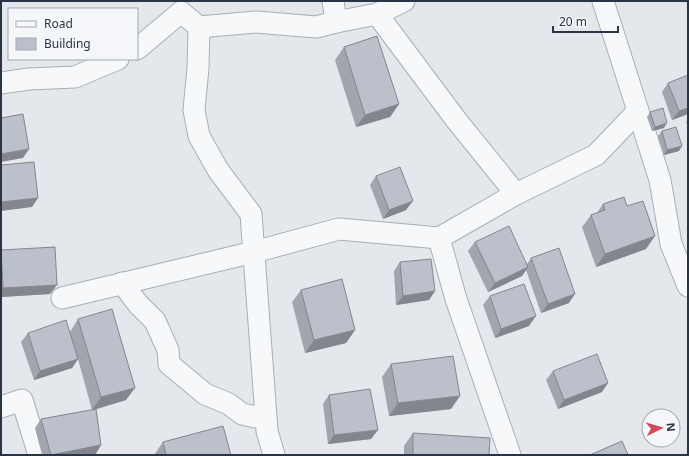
<svg xmlns="http://www.w3.org/2000/svg" width="689" height="456" font-family="'Noto Sans',sans-serif">
	<style>
		.lines { fill: none; stroke-linecap: round; stroke-linejoin: round }
		.minor-casing { stroke: #a9aeb7; stroke-width: 23 }
		.minor { stroke: #f7f8fa; stroke-width: 21 }
		.wall { fill: #a1a5ae }
		.shaded-wall { fill: #83868d }
		.building { fill: #bbc0ca; stroke: #83868d }
	</style>
	<rect width="100%" height="100%" fill="#e4e7ec"/>
	<g class="lines">
		<defs>
			<g id="minor">
				<path d="M 333,1 L 336,22 L 377,14 L 457,121 L 516,194 L 439,238 L 456,299 L 510,455"/>
				<path d="M 603,1 L 660,180 L 671,244 L 688,286"/>
				<path d="M 377,14 L 404,1"/>
				<path d="M 199,27 L 198,68 L 194,110 L 199,136 L 218,170 L 251,214 L 267,431 L 274,455"/>
				<path d="M 137,49 L 181,12 L 199,27 L 256,22 L 316,27 L 336,22"/>
				<path d="M 1,83 L 29,79 L 75,77 L 118,59"/>
				<path d="M 516,194 L 596,155 L 638,111"/>
				<path d="M 122,283 L 138,304 L 155,321 L 168,350 L 169,364 L 205,394 L 229,404 L 242,414 L 266,419"/>
				<path d="M 62,298 L 254,252 L 339,229 L 439,238"/>
				<path d="M 1,407 L 22,400 L 39,455"/>
			</g>
		</defs>
		<!-- minor casing -->
		<use href="#minor" class="minor-casing"/>
		<!-- minor -->
		<use href="#minor" class="minor"/>
	</g>
	<!-- wall -->
	<g class="wall">
		<path d="M 344,47 L 399,104 L 390,117 L 356,127 L 335,60 Z"/>
		<path d="M 688,75 L 688,114 L 672,120 L 662,92 L 668,83 Z"/>
		<path d="M 650,112 L 664,128 L 652,131 L 647,117 Z"/>
		<path d="M 688,119 L 688,127 L 686,122 Z"/>
		<path d="M 662,131 L 679,151 L 664,155 L 658,136 Z"/>
		<path d="M 376,176 L 406,210 L 383,219 L 370,185 Z"/>
		<path d="M 603,204 L 627,206 L 646,249 L 596,267 L 582,227 L 591,215 L 597,213 Z"/>
		<path d="M 475,242 L 527,264 L 531,258 L 569,303 L 541,313 L 526,270 L 522,276 L 488,292 L 468,251 Z"/>
		<path d="M 1,250 L 50,294 L 1,297 Z"/>
		<path d="M 400,262 L 435,291 L 429,300 L 396,305 L 394,271 Z"/>
		<path d="M 301,290 L 355,330 L 346,343 L 305,353 L 292,302 Z"/>
		<path d="M 490,296 L 529,326 L 495,338 L 483,305 Z"/>
		<path d="M 78,319 L 126,400 L 94,410 L 101,445 L 95,455 L 42,455 L 35,428 L 41,419 L 92,410 L 78,359 L 72,368 L 34,380 L 21,342 L 28,333 L 70,332 Z"/>
		<path d="M 391,364 L 451,409 L 389,416 L 382,377 Z"/>
		<path d="M 553,371 L 602,392 L 558,409 L 546,380 Z"/>
		<path d="M 329,395 L 371,439 L 328,444 L 323,404 Z"/>
		<path d="M 413,433 L 489,455 L 404,455 L 404,446 Z"/>
		<path d="M 163,442 L 231,455 L 154,455 Z"/>
	</g>
	<!-- shaded-wall -->
	<g class="shaded-wall">
		<path d="M 399,104 L 390,117 L 356,127 L 365,115 Z"/>
		<path d="M 688,108 L 688,114 L 672,120 L 679,111 Z"/>
		<path d="M 667,123 L 664,128 L 652,131 L 655,127 Z"/>
		<path d="M 682,146 L 679,151 L 664,155 L 667,150 Z"/>
		<path d="M 29,149 L 23,158 L 1,162 L 1,154 Z"/>
		<path d="M 38,198 L 32,207 L 1,211 L 1,202 Z"/>
		<path d="M 413,201 L 406,210 L 383,219 L 389,210 Z"/>
		<path d="M 655,236 L 646,249 L 596,267 L 605,254 Z"/>
		<path d="M 528,267 L 522,276 L 488,292 L 495,283 Z"/>
		<path d="M 57,285 L 50,294 L 1,297 L 1,290 L 3,288 Z"/>
		<path d="M 435,291 L 429,300 L 396,305 L 403,296 Z"/>
		<path d="M 575,294 L 569,303 L 541,313 L 548,304 Z"/>
		<path d="M 536,316 L 529,326 L 495,338 L 501,329 Z"/>
		<path d="M 355,330 L 346,343 L 305,353 L 314,340 Z"/>
		<path d="M 78,359 L 72,368 L 34,380 L 40,371 Z"/>
		<path d="M 608,383 L 602,392 L 558,409 L 564,400 Z"/>
		<path d="M 135,388 L 126,400 L 92,410 L 101,397 Z"/>
		<path d="M 460,396 L 451,409 L 389,416 L 398,403 Z"/>
		<path d="M 378,430 L 371,439 L 328,444 L 334,435 Z"/>
		<path d="M 101,445 L 95,455 L 51,455 Z"/>
	</g>
	<!-- building -->
	<g class="building">
		<path d="M 377,36 L 399,104 L 365,115 L 344,47 Z"/>
		<path d="M 688,75 L 688,108 L 679,111 L 668,83 Z"/>
		<path d="M 663,108 L 667,123 L 655,127 L 650,112 Z"/>
		<path d="M 23,114 L 29,149 L 1,154 L 1,118 Z"/>
		<path d="M 676,127 L 682,146 L 667,150 L 662,131 Z"/>
		<path d="M 34,162 L 38,198 L 1,202 L 1,165 Z"/>
		<path d="M 400,167 L 413,201 L 389,210 L 376,176 Z"/>
		<path d="M 624,197 L 627,206 L 643,201 L 655,236 L 605,254 L 591,215 L 605,210 L 603,204 Z"/>
		<path d="M 509,226 L 528,267 L 495,283 L 475,242 Z"/>
		<path d="M 55,247 L 57,285 L 3,288 L 1,250 Z"/>
		<path d="M 559,248 L 575,294 L 548,304 L 531,258 Z"/>
		<path d="M 431,259 L 435,291 L 403,296 L 400,262 Z"/>
		<path d="M 342,279 L 355,330 L 314,340 L 301,290 Z"/>
		<path d="M 524,284 L 536,316 L 501,329 L 490,296 Z"/>
		<path d="M 112,309 L 135,388 L 101,397 L 78,319 Z"/>
		<path d="M 66,320 L 78,359 L 40,371 L 28,333 Z"/>
		<path d="M 597,354 L 608,383 L 564,400 L 553,371 Z"/>
		<path d="M 453,356 L 460,396 L 398,403 L 391,364 Z"/>
		<path d="M 370,389 L 378,430 L 334,435 L 329,395 Z"/>
		<path d="M 96,409 L 101,445 L 51,455 L 41,419 Z"/>
		<path d="M 223,426 L 231,455 L 166,455 L 163,442 Z"/>
		<path d="M 413,433 L 490,438 L 489,455 L 413,455 Z"/>
		<path d="M 622,441 L 628,455 L 590,455 Z"/>
	</g>
	<!-- border -->
	<rect width="689" height="456" fill="none" stroke="#2b3445" stroke-width="4"/>
	<!-- legend -->
	<rect x="8" y="8" width="130" height="52" fill="#f4f6f9" stroke="#a4a8b1"/>
	<rect x="16" y="21" width="20" height="6" fill="#f7f8fa" stroke="#a4a8b1"/>
	<text x="44" y="28" font-size="12" fill="#2b3445">Road</text>
	<rect x="16" y="38" width="20" height="12" fill="#bbc0ca" stroke="#a4a8b1"/>
	<text x="44" y="48" font-size="12" fill="#2b3445">Building</text>
	<!-- north arrow -->
	<g transform="translate(661 428) rotate(85)"><circle r="19" fill="#f4f6f9" stroke="#a4a8b1"/>
	<path d="M0-3L7 15L0 10L-7 15Z" fill="#d1495b"/>
	<text y="-6" font-size="11" font-weight="bold" text-anchor="middle" fill="#2b3445">N</text>
	</g>
	<!-- scale -->
	<path d="M553 26v6h65v-6" fill="none" stroke="#2b3445" stroke-width="2"/>
	<text x="559" y="26" font-size="12" fill="#2b3445" stroke="#f4f6f9" stroke-width="3" paint-order="stroke">20 m</text>
</svg>
